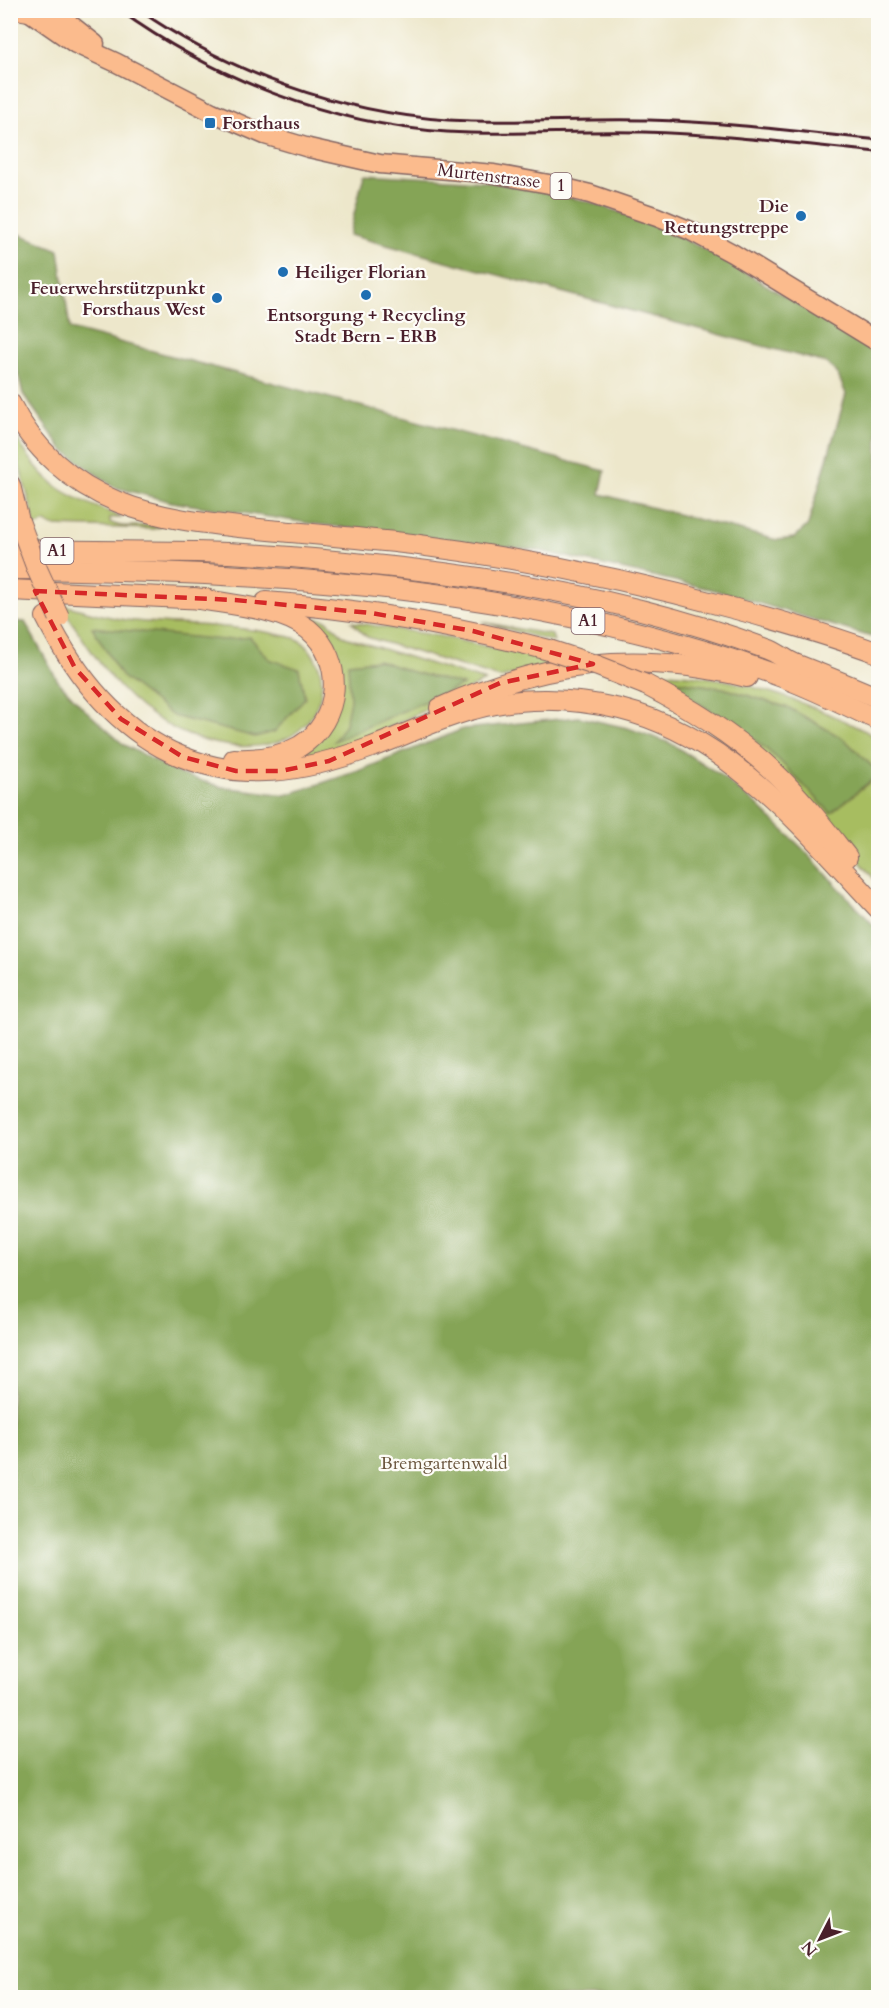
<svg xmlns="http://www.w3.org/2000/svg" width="889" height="2008" font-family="Cardo,serif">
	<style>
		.green { fill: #a7bd61; stroke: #786e46; stroke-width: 1.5 }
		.forest { fill: #85a457; stroke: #686241; stroke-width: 1.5 }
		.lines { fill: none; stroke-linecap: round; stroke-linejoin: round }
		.major-casing { stroke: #836563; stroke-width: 21 }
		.highway-casing { stroke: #836563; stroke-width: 22 }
		.major { stroke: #fbbb8d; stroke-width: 18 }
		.highway { stroke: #fbbb8d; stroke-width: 20 }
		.rail { stroke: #4a1f2b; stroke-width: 3 }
		.highway-bridge-casing { stroke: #836563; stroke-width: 22; stroke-linecap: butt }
		.highway-bridge { stroke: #fbbb8d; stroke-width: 20 }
		.marked { fill: none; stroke: #d62828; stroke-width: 4.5; stroke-dasharray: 12 8; stroke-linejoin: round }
		.poi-dot { fill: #1f6fb2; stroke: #fdfcf7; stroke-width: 2 }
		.labels { text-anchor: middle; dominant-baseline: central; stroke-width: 4.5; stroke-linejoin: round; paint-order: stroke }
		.shield { fill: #fdfcf7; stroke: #806168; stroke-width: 1.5 }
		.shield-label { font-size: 16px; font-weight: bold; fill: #4a1f2b }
		.poi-label { font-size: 18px; font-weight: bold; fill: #4a1f2b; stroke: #fdfcf7; text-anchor: start }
		.street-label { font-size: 18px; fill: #4a1f2b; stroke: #fdfcf7 }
		.park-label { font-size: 18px; fill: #6b563e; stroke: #fdfcf7 }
	</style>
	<rect width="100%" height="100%" fill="#fdfcf7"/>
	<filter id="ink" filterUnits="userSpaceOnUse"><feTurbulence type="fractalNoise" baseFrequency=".0167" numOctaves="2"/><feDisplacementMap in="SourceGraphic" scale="12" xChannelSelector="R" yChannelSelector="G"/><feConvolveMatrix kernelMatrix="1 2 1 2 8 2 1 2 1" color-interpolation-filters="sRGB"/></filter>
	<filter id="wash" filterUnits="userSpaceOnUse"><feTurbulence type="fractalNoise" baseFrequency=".008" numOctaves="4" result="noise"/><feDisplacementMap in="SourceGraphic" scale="24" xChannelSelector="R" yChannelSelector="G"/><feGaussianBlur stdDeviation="1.35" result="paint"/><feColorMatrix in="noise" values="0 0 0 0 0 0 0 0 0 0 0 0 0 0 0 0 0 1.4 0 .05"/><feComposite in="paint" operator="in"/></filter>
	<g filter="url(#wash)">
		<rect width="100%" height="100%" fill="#ede7cb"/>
		<!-- green -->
		<g class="green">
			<path d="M 14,435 C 27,454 39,474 59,488 C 78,501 101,508 122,518 L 110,518 L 110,522 C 124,531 145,522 160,527 L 154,529 L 52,526 L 46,522 L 34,527 L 32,511 L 11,436 Z"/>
			<path d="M 60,604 C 84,610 110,619 135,621 C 183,626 233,624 280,635 C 285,636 293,637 297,639 C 308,644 315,657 319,667 C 324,683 322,697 314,711 C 292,756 228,751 188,735 C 172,729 155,718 141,707 C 107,680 84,640 60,604 Z"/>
			<path d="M 303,616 L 326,620 L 345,637 L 485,681 L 373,735 L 333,752 L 299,761 L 288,757 L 338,695 Z"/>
			<path d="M 352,622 L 439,636 L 520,654 L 538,654 L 568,662 L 500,678 L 367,637 Z"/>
			<path d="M 482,622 L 552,635 L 554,642 Z"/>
			<path d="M 631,671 C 660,672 690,674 719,679 C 766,688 820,708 863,730 C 869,732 873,737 878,740 L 878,772 L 844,739 L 789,708 L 723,688 L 663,679 L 752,737 L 779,760 L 803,784 L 845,802 L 878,775 L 878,884 L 819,811 Z"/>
		</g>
		<!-- forest -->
		<g class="forest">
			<path d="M 364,174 L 484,181 L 520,186 L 590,202 L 653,224 L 720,257 L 878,353 L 878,639 L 715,590 L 536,550 L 315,524 L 172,502 L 114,487 L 62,449 L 23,394 L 11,343 L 10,230 L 59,250 L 70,329 L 605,471 L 600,494 L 777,540 L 794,538 L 808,525 L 846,394 L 837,373 L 826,363 L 349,235 Z"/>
			<path d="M 11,621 L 25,622 L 58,681 L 83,708 L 124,745 L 180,774 L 222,787 L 286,795 L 358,771 L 463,729 L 579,717 L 628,728 L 670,743 L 716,772 L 756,804 L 803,849 L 878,930 L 878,1997 L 11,1997 Z"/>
			<path d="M 92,627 L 223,640 L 250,637 L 269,659 L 299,669 L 305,698 L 274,732 L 255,737 L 173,716 L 121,676 Z"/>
			<path d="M 378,660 L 409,671 L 463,685 L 334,741 L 345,724 L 350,700 L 348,663 Z"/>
			<path d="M 661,679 L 723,688 L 789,708 L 844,739 L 878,772 L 878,775 L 831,813 L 779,760 L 752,737 Z"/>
		</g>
	</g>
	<g filter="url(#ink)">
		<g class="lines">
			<defs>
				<g id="major">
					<path d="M 27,10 L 76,44 L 117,63 L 212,112 L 265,135 L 309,148 L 380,164 L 494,174 L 549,184 L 590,194 L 657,217 L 691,231 L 732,253 L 878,342"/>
					<path d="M 52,10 L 95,44"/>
				</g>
				<g id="highway">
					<path d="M 22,10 L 28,11"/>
					<path d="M 10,403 C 33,449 71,483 118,502 C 163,520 211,524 259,529 C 310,534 361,538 412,544 C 522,558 630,580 736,609 C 784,622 832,636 878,653"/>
					<path d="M 10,485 L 19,521"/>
					<path d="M 10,550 C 72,551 135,551 196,552 C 252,553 308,558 364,564 C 500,577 638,601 767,649 C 777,652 785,660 795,664 C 823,675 851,686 878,698"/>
					<path d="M 10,569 C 269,571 534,586 779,676 C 813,688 845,705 878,720"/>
					<path d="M 10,590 L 206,599"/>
					<path d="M 194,598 C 230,605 279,607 308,629 C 346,660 341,721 300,746 C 279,758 257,760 234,759"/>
					<path d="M 266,602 C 362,609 456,626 549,650"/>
					<path d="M 46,617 C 74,673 113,724 171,752 C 240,784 304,772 372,747 C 406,735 438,718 474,709 C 521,696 573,698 620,709 C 730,736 805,830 878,908"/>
					<path d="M 646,685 C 693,709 737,737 775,773 C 802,799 824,828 847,857"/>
					<path d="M 440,708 C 544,661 636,650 747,677"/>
				</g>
			</defs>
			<!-- major casing -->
			<use href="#major" class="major-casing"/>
			<!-- highway casing -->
			<use href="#highway" class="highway-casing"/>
			<!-- major -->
			<use href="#major" class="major"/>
			<!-- highway -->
			<use href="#highway" class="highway"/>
			<!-- rail -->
			<g class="rail">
				<path d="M 119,10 C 215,79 329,124 447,132 C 512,136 578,130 643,132 C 721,134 800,144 878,152"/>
				<path d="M 139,10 C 230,73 338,112 448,120 C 515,124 581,118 648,120 C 725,122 802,132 878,140"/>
			</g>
			<defs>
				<g id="highway-bridge">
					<path d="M 19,521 L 37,569 L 59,617"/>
					<path d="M 549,650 L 598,666 L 646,685"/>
				</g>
			</defs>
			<!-- highway-bridge casing -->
			<use href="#highway-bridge" class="highway-bridge-casing"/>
			<!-- highway-bridge -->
			<use href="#highway-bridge" class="highway-bridge"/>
		</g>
	</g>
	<!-- marked area -->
	<path class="marked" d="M 35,591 L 235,600 L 371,613 L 473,631 L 593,664 L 500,683 L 329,761 L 281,771 L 236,771 L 183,757 L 121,719 L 75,668 Z"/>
	<!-- markers -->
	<g class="poi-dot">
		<rect x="204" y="117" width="12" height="12" rx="3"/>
		<circle cx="801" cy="216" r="6"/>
		<circle cx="283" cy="272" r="6"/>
		<circle cx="366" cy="295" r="6"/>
		<circle cx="217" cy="298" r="6"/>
	</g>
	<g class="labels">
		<!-- shield labels -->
		<g class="shield">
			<rect x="550.5" y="173" width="21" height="26" rx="4.5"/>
			<rect x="40.5" y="538" width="33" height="26" rx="4.5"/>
			<rect x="571.5" y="608" width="33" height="26" rx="4.5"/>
		</g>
		<g class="shield-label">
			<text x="561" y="186">1</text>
			<text x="57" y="551">A1</text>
			<text x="588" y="621">A1</text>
		</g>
		<!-- poi labels -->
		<g class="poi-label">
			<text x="222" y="123">Forsthaus</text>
			<text x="789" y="206" text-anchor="end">Die<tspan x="789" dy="21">Rettungstreppe</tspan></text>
			<text x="295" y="272">Heiliger Florian</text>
			<text x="205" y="288" text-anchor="end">Feuerwehrstützpunkt<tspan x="205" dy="21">Forsthaus West</tspan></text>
			<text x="366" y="315" text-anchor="middle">Entsorgung + Recycling<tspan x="366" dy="21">Stadt Bern - ERB</tspan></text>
		</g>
		<!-- street labels -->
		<g class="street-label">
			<text transform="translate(489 176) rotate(7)">Murtenstrasse</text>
		</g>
		<!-- park labels -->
		<g class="park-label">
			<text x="444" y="1463">Bremgartenwald</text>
		</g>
	</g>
	<!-- margin -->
	<rect width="889" height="2008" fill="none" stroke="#fdfcf7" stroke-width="36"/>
	<!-- north arrow -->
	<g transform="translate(820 1939) rotate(228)" stroke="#fdfcf7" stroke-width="4.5" paint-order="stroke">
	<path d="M0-4.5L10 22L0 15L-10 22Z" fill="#4a1f2b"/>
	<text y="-9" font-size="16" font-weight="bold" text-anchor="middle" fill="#4a1f2b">N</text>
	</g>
</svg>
